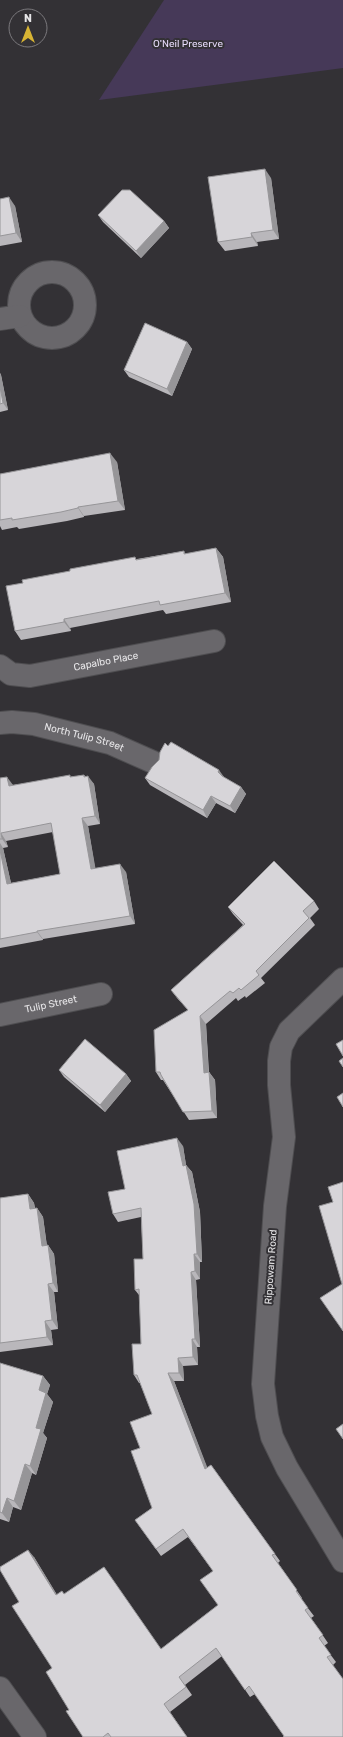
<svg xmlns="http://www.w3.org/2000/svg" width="343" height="1737" font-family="Rubik,sans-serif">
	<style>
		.green { fill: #463958 }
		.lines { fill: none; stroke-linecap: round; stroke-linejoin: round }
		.minor-casing { stroke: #4f4e51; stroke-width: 24 }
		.minor { stroke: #69676b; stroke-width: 22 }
		.wall { fill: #b9b7bb; fill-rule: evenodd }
		.shaded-wall { fill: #969598 }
		.building { fill: #d7d5d9; stroke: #969598 }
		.labels { text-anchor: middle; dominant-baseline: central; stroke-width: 4; stroke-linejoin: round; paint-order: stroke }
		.park-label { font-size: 10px; fill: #e6daf9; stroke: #333135 }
		.street-label { font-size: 10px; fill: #e7e6e8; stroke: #333135 }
	</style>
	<rect width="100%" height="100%" fill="#333135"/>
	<!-- green -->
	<path class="green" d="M 164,0 L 343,0 L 343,68 L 99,100 Z"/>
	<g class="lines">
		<defs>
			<g id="minor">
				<circle cx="52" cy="305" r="33"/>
				<path d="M 0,319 L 20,316"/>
				<path id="s1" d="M 0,666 L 11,674 L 30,676 L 214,641"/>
				<path id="s2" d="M 0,723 L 12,722 L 34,724 L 110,743 L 153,762"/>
				<path d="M 343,979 L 289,1031 L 281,1047 L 279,1061 L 279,1085 L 284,1137 L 275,1206 L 263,1384 L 267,1416 L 272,1437 L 287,1468 L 343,1561"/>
				<path id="s3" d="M 0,1015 L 101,994"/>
				<path d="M 0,1688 L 35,1737"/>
			</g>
		</defs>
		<!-- minor casing -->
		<use href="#minor" class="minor-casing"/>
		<!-- minor -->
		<use href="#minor" class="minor"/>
	</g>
	<!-- wall -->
	<g class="wall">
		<path d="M 271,178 L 279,239 L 257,242 L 258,246 L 225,251 L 218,242 Z"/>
		<path d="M 0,199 L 15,206 L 22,242 L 0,246 Z"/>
		<path d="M 98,215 L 164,221 L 169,228 L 141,258 L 103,222 Z"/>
		<path d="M 187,342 L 192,349 L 172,396 L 129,377 L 124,370 Z"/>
		<path d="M 0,373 L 1,375 L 8,410 L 0,412 Z"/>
		<path d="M 117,462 L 125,510 L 84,516 L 84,517 L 67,521 L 19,529 L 17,527 L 2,530 L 0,526 L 0,474 Z"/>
		<path d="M 216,548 L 223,557 L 231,602 L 166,614 L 163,610 L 70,628 L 71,631 L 21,640 L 15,631 L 137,559 L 184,551 L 185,554 Z"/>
		<path d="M 168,746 L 241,787 L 246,794 L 235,813 L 216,803 L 207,818 L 150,785 L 145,778 L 159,760 Z"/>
		<path d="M 84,775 L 94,784 L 100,824 L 88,826 L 95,868 L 126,872 L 135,924 L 43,939 L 43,940 L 0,948 L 0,778 L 13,785 ZM 53,832 L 60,874 L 11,883 L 3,848 L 8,847 L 6,841 Z"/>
		<path d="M 314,901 L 319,909 L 310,918 L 315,925 L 261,978 L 265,983 L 246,998 L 245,996 L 238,1001 L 236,998 L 206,1024 L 209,1072 L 215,1080 L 217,1118 L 189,1120 L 163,1080 L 161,1080 L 156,1072 L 188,1010 L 177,998 L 171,990 L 243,925 L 233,914 L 228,907 Z"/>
		<path d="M 59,1070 L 126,1074 L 131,1081 L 105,1112 L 64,1077 Z"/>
		<path d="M 183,1146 L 186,1165 L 192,1172 L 200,1212 L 202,1262 L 200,1262 L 200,1279 L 196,1280 L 200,1347 L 197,1347 L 198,1365 L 183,1366 L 184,1381 L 174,1381 L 207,1468 L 211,1465 L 280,1561 L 278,1563 L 302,1598 L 301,1599 L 314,1616 L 311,1618 L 328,1643 L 324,1646 L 336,1662 L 333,1665 L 284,1736 L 255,1694 L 250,1697 L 222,1656 L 185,1685 L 192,1695 L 170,1712 L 187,1737 L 83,1737 L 69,1710 L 52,1668 L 19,1602 L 34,1557 L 57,1595 L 64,1594 L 161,1649 L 218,1605 L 213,1571 L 188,1537 L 161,1556 L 135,1520 L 152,1508 L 140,1448 L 152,1414 L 140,1383 L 139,1383 L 134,1375 L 141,1344 L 139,1295 L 135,1290 L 143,1259 L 141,1217 L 118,1222 L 113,1214 L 125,1189 Z"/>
		<path d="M 28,1194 L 34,1203 L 35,1208 L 37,1208 L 43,1217 L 47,1246 L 48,1245 L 54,1254 L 58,1292 L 54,1292 L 58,1329 L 51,1330 L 53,1345 L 0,1352 L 0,1198 Z"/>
		<path d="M 0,1363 L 43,1376 L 50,1385 L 47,1394 L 53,1402 L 43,1433 L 47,1438 L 36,1475 L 32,1473 L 21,1510 L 13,1507 L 9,1522 L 0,1519 Z"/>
	</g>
	<!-- shaded-wall -->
	<g class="shaded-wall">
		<path d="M 265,169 L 271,178 L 279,239 L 273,230 Z"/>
		<path d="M 9,197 L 15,206 L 22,242 L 16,233 Z"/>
		<path d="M 164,221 L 169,228 L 141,258 L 136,251 Z"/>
		<path d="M 251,233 L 257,242 L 258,246 L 252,237 Z"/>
		<path d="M 187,342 L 192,349 L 172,396 L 167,389 Z"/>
		<path d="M 0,373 L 1,375 L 8,410 L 3,403 L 0,387 Z"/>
		<path d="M 110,453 L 117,462 L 125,510 L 118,501 Z"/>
		<path d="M 78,507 L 84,516 L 84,517 L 78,508 Z"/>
		<path d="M 216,548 L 223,557 L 231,602 L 225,593 Z"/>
		<path d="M 64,619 L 70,628 L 71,631 L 64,622 Z"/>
		<path d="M 219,770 L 224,777 L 223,779 L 218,772 Z"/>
		<path d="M 88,776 L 94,784 L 100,824 L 95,816 Z"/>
		<path d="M 7,777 L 13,785 L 15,794 L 9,786 Z"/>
		<path d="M 241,787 L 246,794 L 235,813 L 230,806 Z"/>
		<path d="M 211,796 L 216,803 L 207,818 L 203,810 Z"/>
		<path d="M 82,818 L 88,826 L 97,877 L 91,869 Z"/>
		<path d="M 1,833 L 6,841 L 8,847 L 2,839 Z"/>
		<path d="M 0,843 L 3,848 L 13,892 L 7,884 L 0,850 Z"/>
		<path d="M 120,864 L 126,872 L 135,924 L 130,916 Z"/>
		<path d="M 37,931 L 43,939 L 43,940 L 37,932 Z"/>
		<path d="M 200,1016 L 206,1024 L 209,1080 L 204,1073 Z"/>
		<path d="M 209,1072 L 215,1080 L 217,1118 L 212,1111 Z"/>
		<path d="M 126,1074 L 131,1081 L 105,1112 L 100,1105 Z"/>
		<path d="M 177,1138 L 183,1146 L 186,1165 L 192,1172 L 200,1212 L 202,1262 L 197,1254 L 183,1166 Z"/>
		<path d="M 28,1194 L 34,1203 L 36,1217 L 30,1209 Z"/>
		<path d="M 37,1208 L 43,1217 L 48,1255 L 42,1246 Z"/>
		<path d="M 48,1245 L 54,1254 L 58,1292 L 53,1283 Z"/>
		<path d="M 194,1254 L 200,1262 L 200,1279 L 195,1271 Z"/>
		<path d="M 191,1272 L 196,1280 L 200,1347 L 195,1339 Z"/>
		<path d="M 48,1284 L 54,1292 L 58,1329 L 52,1320 Z"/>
		<path d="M 45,1321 L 51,1330 L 53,1345 L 47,1337 Z"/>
		<path d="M 192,1339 L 197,1347 L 198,1365 L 193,1357 Z"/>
		<path d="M 178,1358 L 183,1366 L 184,1381 L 179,1373 Z"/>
		<path d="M 168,1373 L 174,1381 L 211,1477 L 205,1469 Z"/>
		<path d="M 43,1376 L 50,1385 L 47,1394 L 53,1402 L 43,1433 L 47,1438 L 36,1475 L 30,1466 L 39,1390 Z"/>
		<path d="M 25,1464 L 32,1473 L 21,1510 L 14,1501 Z"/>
		<path d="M 7,1498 L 13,1507 L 9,1522 L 2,1513 Z"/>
		<path d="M 28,1550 L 34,1557 L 62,1603 L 56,1595 Z"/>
	</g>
	<!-- building -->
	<g class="building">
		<path d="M 265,169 L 273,230 L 251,233 L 252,237 L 218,242 L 208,177 Z"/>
		<path d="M 122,190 L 130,190 L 164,221 L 136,251 L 98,215 Z"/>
		<path d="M 9,197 L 16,233 L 0,236 L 0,199 Z"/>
		<path d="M 145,323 L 187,342 L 167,389 L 124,370 Z"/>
		<path d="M 0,387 L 3,403 L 0,404 Z"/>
		<path d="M 110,453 L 118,501 L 78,507 L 78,508 L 61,512 L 12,520 L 12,518 L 0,520 L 0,474 Z"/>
		<path d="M 216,548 L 225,593 L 160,605 L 159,601 L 64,619 L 64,622 L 15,631 L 6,586 L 23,583 L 22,580 L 70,571 L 70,569 L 135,557 L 136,560 L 184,551 L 184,554 Z"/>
		<path d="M 171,742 L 219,770 L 218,772 L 222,776 L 241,787 L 230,806 L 211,796 L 203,810 L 145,778 L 152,767 L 159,760 L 160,752 L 165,743 L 168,746 Z"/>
		<path d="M 70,775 L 70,777 L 84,775 L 84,777 L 88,776 L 95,816 L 82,818 L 91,869 L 120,864 L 130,916 L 37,931 L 37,932 L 0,939 L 0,850 L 7,884 L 60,874 L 51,823 L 1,833 L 2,839 L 0,839 L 0,778 L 7,777 L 9,786 Z"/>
		<path d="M 274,861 L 314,901 L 303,911 L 309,918 L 256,971 L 259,975 L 241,990 L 239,988 L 233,993 L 230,991 L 200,1016 L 204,1073 L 209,1072 L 212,1111 L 183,1112 L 161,1075 L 160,1072 L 156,1072 L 154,1030 L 188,1010 L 171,990 L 245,924 L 228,907 Z"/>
		<path d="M 85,1039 L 126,1074 L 100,1105 L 59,1070 Z"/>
		<path d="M 343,1040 L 343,1056 L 336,1044 Z"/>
		<path d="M 343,1058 L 343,1067 L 339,1061 Z"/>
		<path d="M 343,1093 L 343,1107 L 337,1097 Z"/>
		<path d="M 177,1138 L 183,1166 L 186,1165 L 194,1204 L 197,1254 L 194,1254 L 195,1271 L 191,1272 L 195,1339 L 192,1339 L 193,1357 L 178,1358 L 179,1373 L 168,1373 L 205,1469 L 211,1465 L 275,1554 L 272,1555 L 297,1590 L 296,1591 L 308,1608 L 305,1610 L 323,1635 L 319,1638 L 331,1655 L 327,1657 L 343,1679 L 343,1737 L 283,1737 L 284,1736 L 249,1686 L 245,1690 L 216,1648 L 179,1677 L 186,1687 L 164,1704 L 187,1737 L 111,1737 L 108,1733 L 103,1737 L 83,1737 L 66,1711 L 69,1710 L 46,1672 L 52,1668 L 12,1606 L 19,1602 L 0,1570 L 0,1567 L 28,1550 L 56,1595 L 62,1591 L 64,1594 L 104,1567 L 161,1649 L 218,1605 L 200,1580 L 213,1571 L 183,1529 L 156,1549 L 135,1520 L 152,1508 L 131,1451 L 140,1448 L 130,1422 L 152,1414 L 137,1375 L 134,1375 L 132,1344 L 141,1344 L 139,1289 L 135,1290 L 134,1259 L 143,1259 L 141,1208 L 113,1214 L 108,1192 L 125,1189 L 117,1151 Z"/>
		<path d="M 343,1182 L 343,1331 L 320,1298 L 342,1284 L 319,1206 L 333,1202 L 328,1187 Z"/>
		<path d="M 28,1194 L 30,1209 L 37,1208 L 42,1246 L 48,1245 L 53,1283 L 48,1284 L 52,1320 L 45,1321 L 47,1337 L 0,1343 L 0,1198 Z"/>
		<path d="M 0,1363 L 43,1376 L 39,1390 L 46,1393 L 36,1428 L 41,1429 L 30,1466 L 25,1464 L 14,1501 L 7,1498 L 2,1513 L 0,1512 Z"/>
		<path d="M 343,1424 L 343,1439 L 336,1429 Z"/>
	</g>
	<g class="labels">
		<!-- park labels -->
		<g class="park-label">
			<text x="188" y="44">O'Neil Preserve</text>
		</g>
		<!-- street labels -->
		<g class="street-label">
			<text stroke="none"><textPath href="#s1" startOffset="110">Capalbo Place</textPath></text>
			<text stroke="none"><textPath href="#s2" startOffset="86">North Tulip Street</textPath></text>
			<text stroke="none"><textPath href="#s3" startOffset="52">Tulip Street</textPath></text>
			<text transform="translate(271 1267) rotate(-86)">Rippowam Road</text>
		</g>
	</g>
	<!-- north arrow -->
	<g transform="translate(28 28)"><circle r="19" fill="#333135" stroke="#7b797d"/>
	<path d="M0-3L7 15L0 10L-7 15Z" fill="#d7b434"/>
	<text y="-6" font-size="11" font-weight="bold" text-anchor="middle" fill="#e7e6e8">N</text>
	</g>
</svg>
